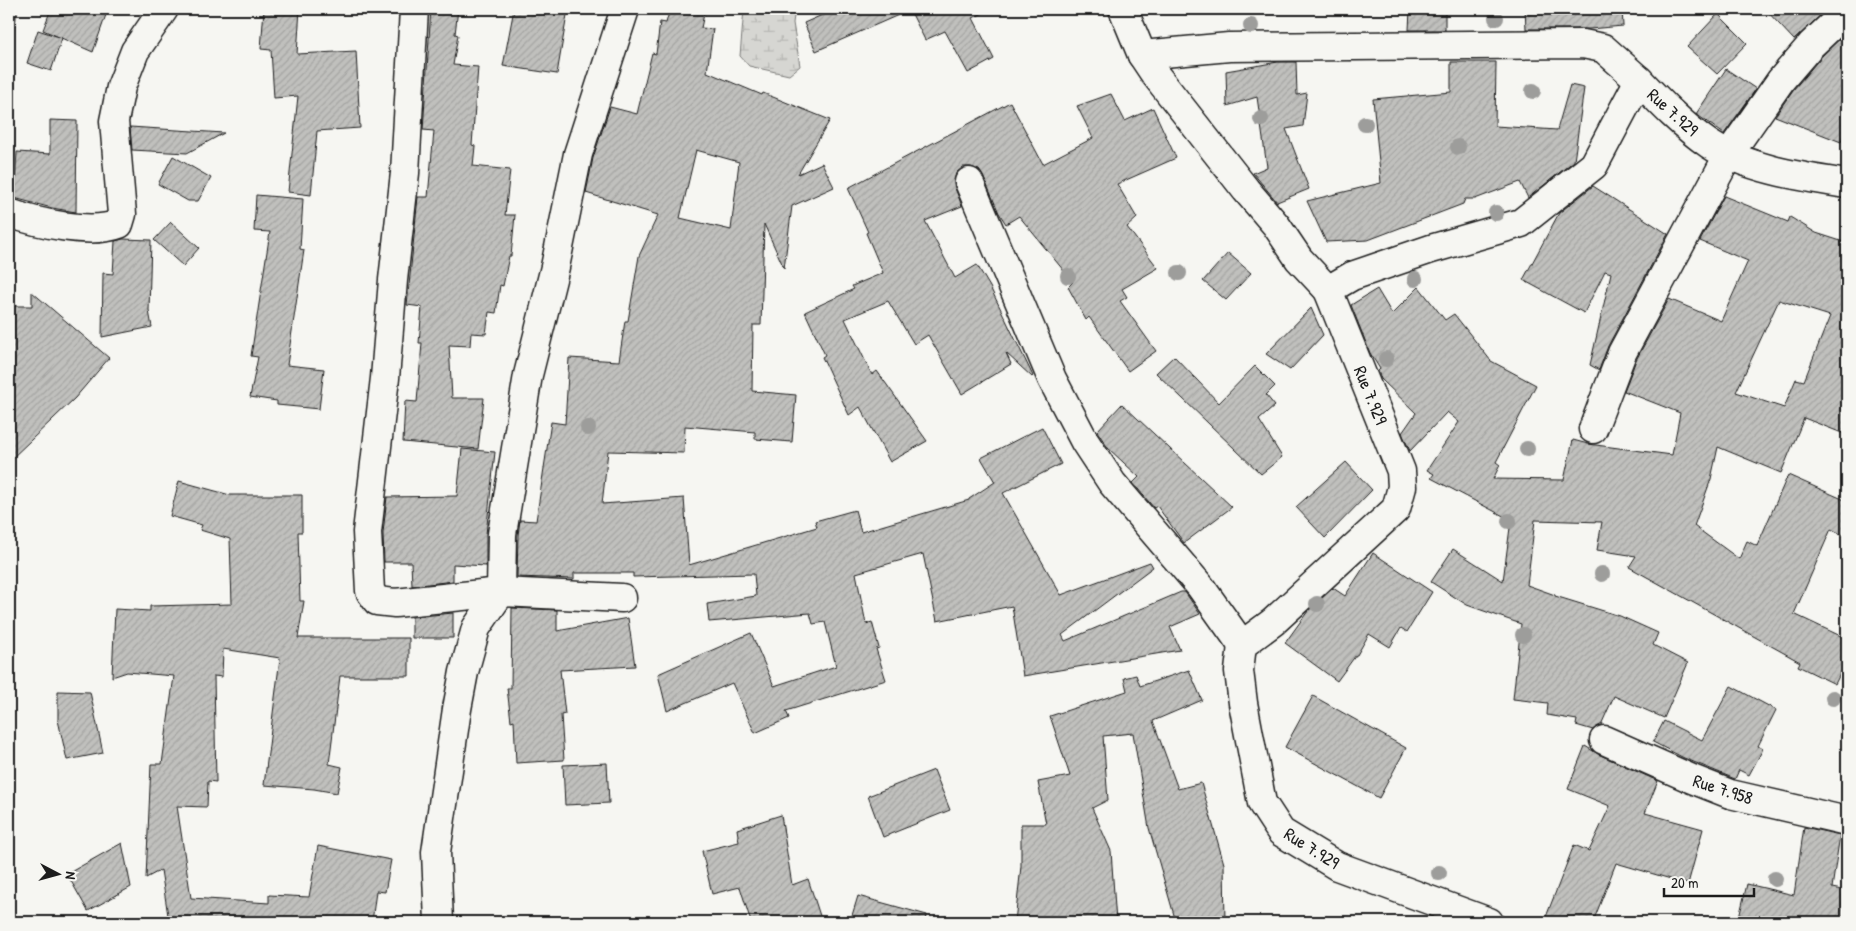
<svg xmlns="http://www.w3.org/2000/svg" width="1856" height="931" font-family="'Patrick Hand',sans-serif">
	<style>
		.wetland { fill: url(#wetland-marsh); stroke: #797977 }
		.building { fill: url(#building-hatch); stroke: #1c1c1c; fill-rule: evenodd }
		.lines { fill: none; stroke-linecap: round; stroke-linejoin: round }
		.minor-casing { stroke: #1c1c1c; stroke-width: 31 }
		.minor { stroke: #f6f6f2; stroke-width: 28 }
		.tree { fill: #9d9d9b }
		.labels { text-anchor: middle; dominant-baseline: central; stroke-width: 4; stroke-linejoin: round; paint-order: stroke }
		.street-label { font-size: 18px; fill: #1c1c1c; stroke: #f6f6f2 }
	</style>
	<defs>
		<pattern id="wetland-marsh" width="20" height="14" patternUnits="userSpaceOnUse" patternTransform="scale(1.25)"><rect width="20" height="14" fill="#d6d6d2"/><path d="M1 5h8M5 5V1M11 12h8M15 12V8" fill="none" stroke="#b7b7b4"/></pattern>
		<pattern id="building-hatch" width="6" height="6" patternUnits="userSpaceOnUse" patternTransform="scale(1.25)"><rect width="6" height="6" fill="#c0c0bd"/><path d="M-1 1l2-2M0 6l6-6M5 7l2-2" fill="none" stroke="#a4a4a2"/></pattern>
	</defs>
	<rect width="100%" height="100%" fill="#f6f6f2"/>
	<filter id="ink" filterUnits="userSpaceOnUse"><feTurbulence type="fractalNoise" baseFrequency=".02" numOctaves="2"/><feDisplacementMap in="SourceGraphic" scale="10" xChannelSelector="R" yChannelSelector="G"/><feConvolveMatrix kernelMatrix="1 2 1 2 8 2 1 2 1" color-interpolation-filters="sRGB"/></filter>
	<g filter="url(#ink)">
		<!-- wetland -->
		<g class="wetland">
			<path d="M 9,9 L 18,9 L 11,44 L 15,96 L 9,147 Z"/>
			<path d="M 744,9 L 795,9 L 793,23 L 800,66 L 789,75 L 749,66 L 740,56 Z"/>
		</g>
		<!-- building -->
		<g class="building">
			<path d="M 51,9 L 108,9 L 93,52 L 43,30 Z"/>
			<path d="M 264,9 L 300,9 L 297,54 L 356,51 L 360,128 L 317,131 L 311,195 L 288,192 L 298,96 L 274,98 L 271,50 L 261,49 Z"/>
			<path d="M 431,9 L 458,9 L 455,34 L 458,35 L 453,65 L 478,67 L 472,145 L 475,146 L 473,166 L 510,170 L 505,215 L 515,215 L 511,256 L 509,256 L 503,286 L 500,285 L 496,313 L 489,312 L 486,334 L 471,333 L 470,346 L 449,345 L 452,398 L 484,398 L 478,449 L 403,442 L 405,401 L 417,402 L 422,343 L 419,343 L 422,307 L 407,305 L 418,197 L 428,197 L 434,131 L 423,130 Z"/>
			<path d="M 514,9 L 568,9 L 557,74 L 503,66 Z"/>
			<path d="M 670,9 L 705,9 L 701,28 L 713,29 L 707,72 L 762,95 L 763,93 L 830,120 L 798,174 L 822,163 L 834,187 L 792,206 L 784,268 L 764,224 L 761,325 L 753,325 L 752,391 L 796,395 L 792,442 L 755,439 L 755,432 L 685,426 L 684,453 L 608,451 L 602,504 L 684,498 L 689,565 L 817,527 L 815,521 L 855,510 L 861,532 L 969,500 L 969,499 L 995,482 L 981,458 L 1042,427 L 1061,464 L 1003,493 L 1061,595 L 1150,562 L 1153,567 L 1062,635 L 1065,641 L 1181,592 L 1185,592 L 1200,614 L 1170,627 L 1180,650 L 1023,676 L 1012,606 L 937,621 L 923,554 L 856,573 L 866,624 L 872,622 L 879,648 L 876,649 L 886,680 L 786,711 L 789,718 L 755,733 L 732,683 L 667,711 L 658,674 L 751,633 L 774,686 L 836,666 L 825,622 L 813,624 L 810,613 L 709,622 L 707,604 L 756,596 L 754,574 L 633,577 L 633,573 L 574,573 L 574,579 L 517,577 L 518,535 L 520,520 L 536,521 L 551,422 L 565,424 L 569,358 L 619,361 L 625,321 L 628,321 L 639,256 L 658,215 L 586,193 L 593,158 L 610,107 L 637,114 L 652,53 L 656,54 L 660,22 L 666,23 ZM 696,150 L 739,162 L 731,230 L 680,218 Z"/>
			<path d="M 836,9 L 991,9 L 973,18 L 994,59 L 968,73 L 945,31 L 925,40 L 910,10 L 816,51 L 804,23 Z"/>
			<path d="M 1410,9 L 1445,9 L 1445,30 L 1409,30 Z"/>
			<path d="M 1525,9 L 1622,9 L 1623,26 L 1589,29 L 1526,29 Z"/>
			<path d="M 1765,9 L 1827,9 L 1794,40 Z"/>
			<path d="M 1718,14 L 1747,43 L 1717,74 L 1687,47 Z"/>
			<path d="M 38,30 L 62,38 L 51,71 L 27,63 Z"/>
			<path d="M 1847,32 L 1847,125 L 1841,142 L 1775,116 L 1793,90 L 1822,56 Z"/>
			<path d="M 1278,62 L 1296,62 L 1297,95 L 1307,93 L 1303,126 L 1286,129 L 1309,189 L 1277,202 L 1253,173 L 1267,167 L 1257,97 L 1227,106 L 1226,71 Z"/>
			<path d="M 1451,62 L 1496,62 L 1495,126 L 1557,130 L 1570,85 L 1584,88 L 1574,161 L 1528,198 L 1520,182 L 1475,199 L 1465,199 L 1463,204 L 1368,240 L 1326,242 L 1307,201 L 1381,183 L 1373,99 L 1451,92 Z"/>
			<path d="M 1726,69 L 1756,89 L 1724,134 L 1696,114 Z"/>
			<path d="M 1111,94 L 1125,121 L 1153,108 L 1176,158 L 1117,184 L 1137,218 L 1127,227 L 1158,268 L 1122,289 L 1127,297 L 1120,301 L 1156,351 L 1128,371 L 1089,317 L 1086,320 L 1068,287 L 1073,282 L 1019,216 L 1006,224 L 999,213 L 983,176 L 979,170 L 971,167 L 963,167 L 956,173 L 954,181 L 955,188 L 962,206 L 925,221 L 955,278 L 977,265 L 990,287 L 1033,376 L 1032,377 L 1006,353 L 1011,364 L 962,394 L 928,335 L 914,344 L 888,301 L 845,319 L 872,375 L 877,371 L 927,441 L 890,462 L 860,407 L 849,415 L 822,357 L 825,355 L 805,312 L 854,289 L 852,286 L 883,273 L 866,233 L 868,232 L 848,188 L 1010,102 L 1043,164 L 1093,138 L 1077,106 Z"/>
			<path d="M 50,120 L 77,121 L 76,212 L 52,208 L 14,198 L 17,152 L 50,154 Z"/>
			<path d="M 130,127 L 224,133 L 187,153 L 132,150 Z"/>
			<path d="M 173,156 L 211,178 L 198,201 L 188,201 L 158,184 Z"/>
			<path d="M 1593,186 L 1668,234 L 1608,346 L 1599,370 L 1590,365 L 1611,273 L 1605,271 L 1584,313 L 1523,280 L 1559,213 Z"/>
			<path d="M 256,195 L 303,199 L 300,249 L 304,250 L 287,365 L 324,369 L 319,409 L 277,405 L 277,401 L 250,397 L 258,357 L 251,356 L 270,232 L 254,231 Z"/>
			<path d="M 1724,196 L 1788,222 L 1790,217 L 1816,233 L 1847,243 L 1847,435 L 1804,418 L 1781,473 L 1718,447 L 1711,479 L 1694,526 L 1739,559 L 1747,541 L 1757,546 L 1788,475 L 1847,501 L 1847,537 L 1831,529 L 1794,614 L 1847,639 L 1847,660 L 1835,684 L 1798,666 L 1800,662 L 1629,567 L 1636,556 L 1597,550 L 1602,522 L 1535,520 L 1527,585 L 1555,595 L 1555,596 L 1620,616 L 1658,633 L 1653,645 L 1688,663 L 1664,718 L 1614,696 L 1601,725 L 1593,730 L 1576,725 L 1577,720 L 1547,715 L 1548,703 L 1513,699 L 1521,624 L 1467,605 L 1431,582 L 1453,549 L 1503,581 L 1511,520 L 1431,478 L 1434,474 L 1427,470 L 1459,422 L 1447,412 L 1410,451 L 1402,433 L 1416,413 L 1381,379 L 1378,371 L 1380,369 L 1370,353 L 1351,305 L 1377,289 L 1392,314 L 1419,287 L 1445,320 L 1454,314 L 1491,361 L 1536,385 L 1496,462 L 1500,465 L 1493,479 L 1564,480 L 1573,440 L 1588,444 L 1672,455 L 1680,413 L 1624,391 L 1636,360 L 1669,299 L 1721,321 L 1748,261 L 1700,241 ZM 1779,300 L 1830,316 L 1804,381 L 1796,379 L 1784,408 L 1736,392 Z"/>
			<path d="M 171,222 L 199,248 L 183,266 L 154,240 Z"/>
			<path d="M 123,239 L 151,240 L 149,311 L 152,327 L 102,337 L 103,273 L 113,274 L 115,241 Z"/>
			<path d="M 1228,253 L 1251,273 L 1226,300 L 1203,281 Z"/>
			<path d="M 32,292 L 109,358 L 75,398 L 9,461 L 9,306 L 32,306 Z"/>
			<path d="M 1311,308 L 1323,335 L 1290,370 L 1266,354 Z"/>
			<path d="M 1174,356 L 1219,403 L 1255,366 L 1275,386 L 1266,395 L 1275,406 L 1259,420 L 1282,457 L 1261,474 L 1156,373 Z"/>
			<path d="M 1122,404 L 1232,507 L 1184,543 L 1157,506 L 1154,508 L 1133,483 L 1139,477 L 1108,448 L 1097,431 Z"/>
			<path d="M 462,449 L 495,452 L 486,534 L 486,566 L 453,564 L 453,581 L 412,586 L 411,562 L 384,562 L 383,533 L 387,497 L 457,496 Z"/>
			<path d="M 1346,462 L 1372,490 L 1325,538 L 1296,507 Z"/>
			<path d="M 179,481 L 230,495 L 302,495 L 302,532 L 298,532 L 300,601 L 304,601 L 298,638 L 409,638 L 409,676 L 340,676 L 329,764 L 342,767 L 337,793 L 314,789 L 264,785 L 280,658 L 223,649 L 222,677 L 214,676 L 216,782 L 208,781 L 207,807 L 177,806 L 191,898 L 269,903 L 269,895 L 309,897 L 318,846 L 391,860 L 385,892 L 376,891 L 372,922 L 169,922 L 161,870 L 146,878 L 151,764 L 162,764 L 174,676 L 127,672 L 112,677 L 115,609 L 150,611 L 150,606 L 232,604 L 230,539 L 200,530 L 202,525 L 170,516 Z"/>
			<path d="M 1373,553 L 1432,592 L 1407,632 L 1401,628 L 1390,647 L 1369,634 L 1357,655 L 1356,655 L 1337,681 L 1285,643 L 1308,611 L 1333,588 L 1345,596 Z"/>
			<path d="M 512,608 L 557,610 L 557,631 L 628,618 L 635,666 L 560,670 L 565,714 L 561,715 L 564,760 L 516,763 L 514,720 L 511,721 L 507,688 L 511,688 Z"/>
			<path d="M 453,613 L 453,638 L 412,638 L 412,617 Z"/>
			<path d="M 1189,670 L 1202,700 L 1153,721 L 1178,789 L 1201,783 L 1224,864 L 1225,922 L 1176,922 L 1149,828 L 1133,733 L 1103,736 L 1108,800 L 1092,808 L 1111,851 L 1116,922 L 1015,922 L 1021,866 L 1021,824 L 1046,824 L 1038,782 L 1070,776 L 1050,716 L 1127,691 L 1124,678 L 1136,675 L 1140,686 Z"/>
			<path d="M 1731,686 L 1776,710 L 1758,746 L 1763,749 L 1749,775 L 1739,770 L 1735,779 L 1684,758 L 1653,742 L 1664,721 L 1702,740 Z"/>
			<path d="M 58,691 L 90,692 L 103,753 L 67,760 L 58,720 Z"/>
			<path d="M 1313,696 L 1406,748 L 1379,798 L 1285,747 Z"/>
			<path d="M 1585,746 L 1598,754 L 1658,781 L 1645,813 L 1703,829 L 1688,884 L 1616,863 L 1593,922 L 1544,922 L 1574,845 L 1589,851 L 1610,806 L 1568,789 Z"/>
			<path d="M 607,763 L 609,803 L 565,805 L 563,765 Z"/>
			<path d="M 934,770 L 950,810 L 883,837 L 868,796 Z"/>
			<path d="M 781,815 L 792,885 L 808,879 L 822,922 L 751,922 L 740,887 L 712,894 L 702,851 L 739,842 L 737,829 Z"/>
			<path d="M 1804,827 L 1840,835 L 1832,888 L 1847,891 L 1847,922 L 1738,922 L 1747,884 L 1794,895 Z"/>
			<path d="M 122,843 L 131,887 L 88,911 L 67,874 Z"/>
			<path d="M 858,896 L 927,915 L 926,922 L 850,922 Z"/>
		</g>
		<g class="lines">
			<defs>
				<g id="minor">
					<path d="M 414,9 L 405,173 L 393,280 L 385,378 L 367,532 L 370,591 L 377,601 L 395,603 L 501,592 L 622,598"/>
					<path d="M 1123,9 L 1142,55 L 1154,73 L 1246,190 L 1276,225 L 1299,259 L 1328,290"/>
					<path d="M 1142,55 L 1229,47 L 1583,44 L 1603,48 L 1639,80"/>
					<path d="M 969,182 L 1052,379 L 1085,442 L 1112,483 L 1200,586 L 1242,645"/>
					<path d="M 9,213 C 37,223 91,235 119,224 L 122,214 L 114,121 L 121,87 L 135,51 L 164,9"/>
					<path d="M 1593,429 L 1622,353 L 1729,154 L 1781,80 L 1811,45 L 1847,11"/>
					<path d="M 1604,740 L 1692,779 L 1730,794 L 1847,821"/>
					<path d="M 439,922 L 436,852 L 457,709 L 464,672 L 476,628 L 501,592 L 502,534 L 528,375 L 555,267 L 578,154 L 625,9"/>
					<path d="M 1489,922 L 1337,866 L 1281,832 L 1262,803 L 1243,703 L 1239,671 L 1242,645 L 1273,622 L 1396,509 L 1402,487 L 1401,471 L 1328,290 L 1352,276 L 1431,249 L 1521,223 L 1594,165 L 1639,80 C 1661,103 1683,126 1709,144 C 1747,169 1803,177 1847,184"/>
				</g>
			</defs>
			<!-- minor casing -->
			<use href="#minor" class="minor-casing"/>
			<!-- minor -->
			<use href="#minor" class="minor"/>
		</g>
		<!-- trees -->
		<g class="tree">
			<circle cx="1496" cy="18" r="8"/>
			<circle cx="1251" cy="26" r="8"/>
			<circle cx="1533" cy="91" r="8"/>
			<circle cx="1261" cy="119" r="8"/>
			<circle cx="1365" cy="124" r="8"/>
			<circle cx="1458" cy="147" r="8"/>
			<circle cx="1496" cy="213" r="8"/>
			<circle cx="1179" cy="273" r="8"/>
			<circle cx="1068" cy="276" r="8"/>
			<circle cx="1415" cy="279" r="8"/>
			<circle cx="1386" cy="359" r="8"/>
			<circle cx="588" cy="428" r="8"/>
			<circle cx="1527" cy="449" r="8"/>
			<circle cx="1509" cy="521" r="8"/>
			<circle cx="1602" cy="574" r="8"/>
			<circle cx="1317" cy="604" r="8"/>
			<circle cx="1523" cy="635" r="8"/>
			<circle cx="1833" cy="698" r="8"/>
			<circle cx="1439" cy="873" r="8"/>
			<circle cx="1775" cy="879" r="8"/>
		</g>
	</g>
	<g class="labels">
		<!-- street labels -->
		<g class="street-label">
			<text transform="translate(1673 112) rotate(42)">Rue 7.929</text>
			<text transform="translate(1371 395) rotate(68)">Rue 7.929</text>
			<text transform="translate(1723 789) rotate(18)">Rue 7.958</text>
			<text transform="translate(1312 848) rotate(32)">Rue 7.929</text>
		</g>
	</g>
	<!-- margin -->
	<rect width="1856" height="931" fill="none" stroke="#f6f6f2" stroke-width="30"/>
	<rect x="15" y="15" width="1826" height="901" fill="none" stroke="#1c1c1c" stroke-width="2" filter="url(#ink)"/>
	<!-- north arrow -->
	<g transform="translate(58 874) rotate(96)" stroke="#f6f6f2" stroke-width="4" paint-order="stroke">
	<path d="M0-4L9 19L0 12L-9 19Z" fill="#1c1c1c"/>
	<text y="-8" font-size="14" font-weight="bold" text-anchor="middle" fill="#1c1c1c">N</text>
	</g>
	<!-- scale -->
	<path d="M1664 888v8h90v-8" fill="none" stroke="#1c1c1c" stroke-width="2.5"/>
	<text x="1671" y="888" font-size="15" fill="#1c1c1c" stroke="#f6f6f2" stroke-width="4" paint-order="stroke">20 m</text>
</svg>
